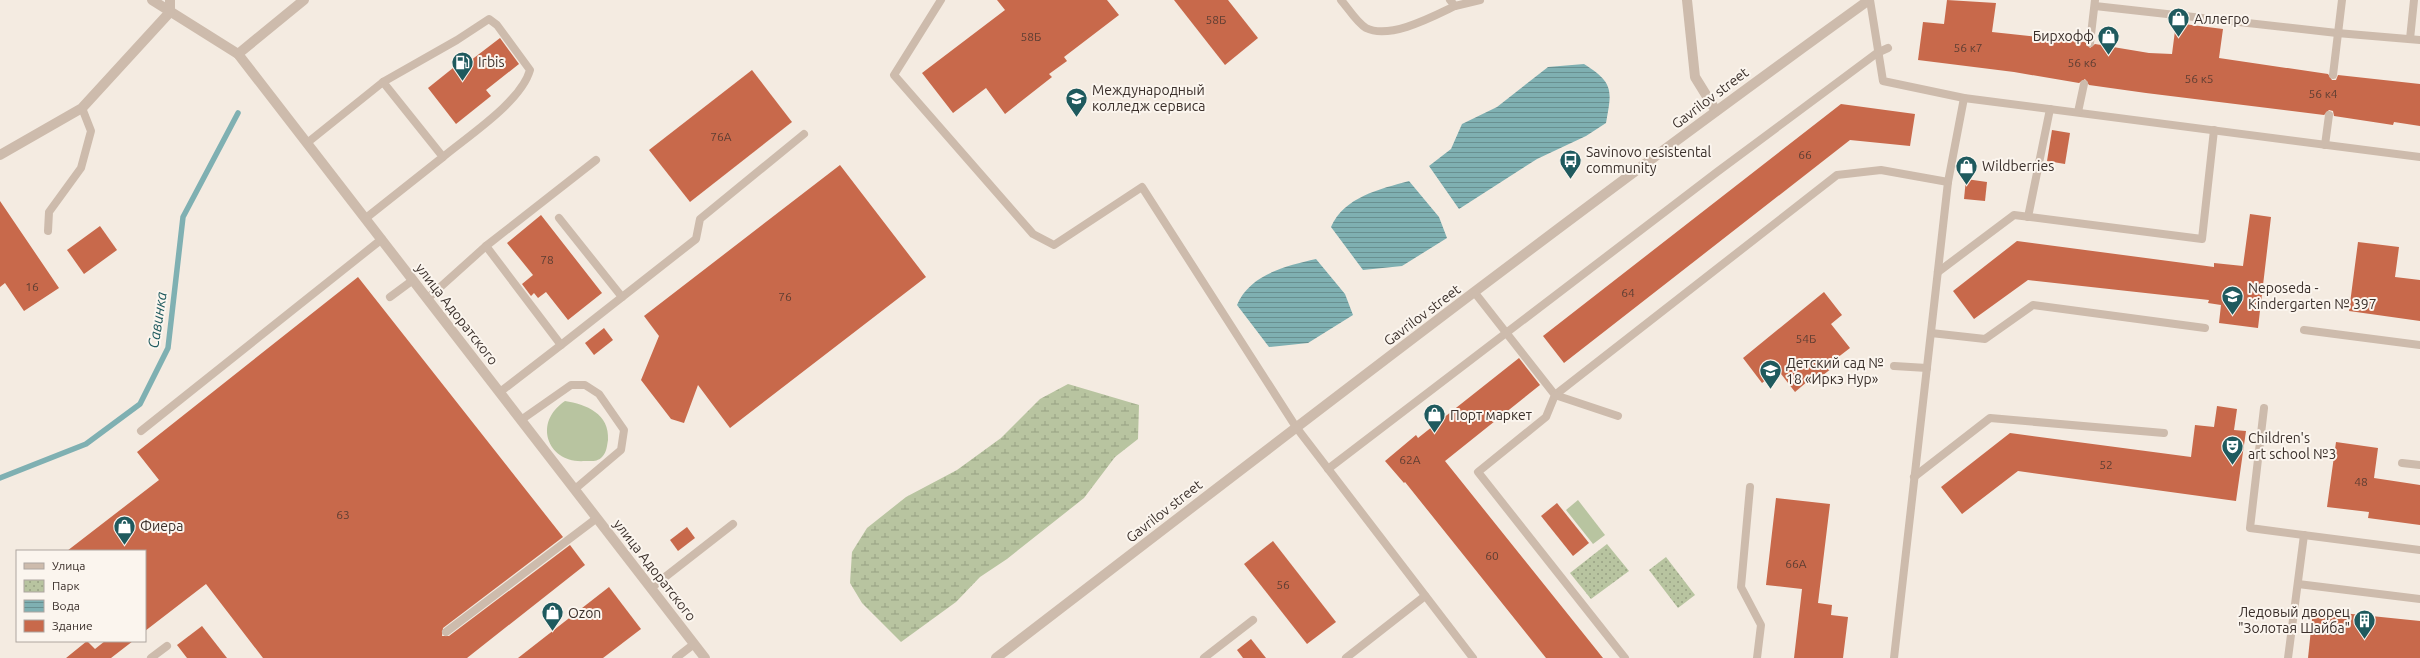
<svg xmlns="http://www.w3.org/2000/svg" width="2420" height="658" font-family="Ubuntu,sans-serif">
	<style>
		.grass { fill: #b8c4a0 }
		.wetland { fill: url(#wetland-marsh) }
		.park { fill: url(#park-dots) }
		.water { fill: url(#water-rules) }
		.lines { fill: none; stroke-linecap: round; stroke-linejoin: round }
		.stream { stroke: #7fb0b2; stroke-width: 5.5 }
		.building { fill: #c8694b }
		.service { stroke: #cdbbac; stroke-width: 8 }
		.minor { stroke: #cdbbac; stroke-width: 10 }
		.tertiary { stroke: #cdbbac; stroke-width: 10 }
		.labels { text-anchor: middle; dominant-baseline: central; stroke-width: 4; stroke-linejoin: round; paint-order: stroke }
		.number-label { font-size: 12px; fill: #5e3e33 }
		.poi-label { font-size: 14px; fill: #3b302b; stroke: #fbf5ee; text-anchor: start }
		.street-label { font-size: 14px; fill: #3b302b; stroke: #fbf5ee }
		.water-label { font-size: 15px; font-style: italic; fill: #1f5a5e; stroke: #fbf5ee }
	</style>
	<defs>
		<pattern id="wetland-marsh" width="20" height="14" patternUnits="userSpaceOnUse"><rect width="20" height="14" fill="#b8c4a0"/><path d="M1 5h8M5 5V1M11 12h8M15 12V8" fill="none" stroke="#97a083"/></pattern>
		<pattern id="park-dots" width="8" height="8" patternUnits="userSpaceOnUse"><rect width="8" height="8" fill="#b8c4a0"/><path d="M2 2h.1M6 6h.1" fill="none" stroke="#97a083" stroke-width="1.8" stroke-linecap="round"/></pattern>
		<pattern id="water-rules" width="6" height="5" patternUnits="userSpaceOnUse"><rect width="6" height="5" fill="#7fb0b2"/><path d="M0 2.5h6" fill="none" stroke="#699091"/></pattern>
	</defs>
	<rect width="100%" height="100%" fill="#f4ebe1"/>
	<!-- grass -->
	<g class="grass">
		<path d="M 565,401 C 586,404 610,414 608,440 C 607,445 607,452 602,457 C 597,462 592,461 585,461 C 548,464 532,423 565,401 Z"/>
		<path d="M 1578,500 L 1605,535 L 1593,544 L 1566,510 Z"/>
	</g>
	<!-- wetland -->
	<path class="wetland" d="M 1068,384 L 1139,405 L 1138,439 L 1115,457 L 1084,498 L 1007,559 L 980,577 L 956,602 L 901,642 L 862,603 L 850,583 L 852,552 L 867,528 L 906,497 L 957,470 L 1001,438 L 1040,399 Z"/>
	<!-- park -->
	<g class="park">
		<path d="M 1607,544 L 1629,571 L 1591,599 L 1570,573 Z"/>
		<path d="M 1666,557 L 1695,595 L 1678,608 L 1649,570 Z"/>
	</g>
	<!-- water -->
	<g class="water">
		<path d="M 1584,64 C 1614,83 1612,90 1606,123 L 1586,136 L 1537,159 L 1459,209 L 1429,166 L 1451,149 L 1462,124 L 1497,107 L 1548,67 Z"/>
		<path d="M 1409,181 L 1439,217 L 1447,238 L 1402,266 L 1363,270 L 1331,227 C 1344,197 1380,189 1409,181 Z"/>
		<path d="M 1316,259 L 1345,294 L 1353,315 L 1308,343 L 1269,347 L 1237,305 C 1250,274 1286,266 1316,259 Z"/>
	</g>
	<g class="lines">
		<!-- stream -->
		<path class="stream" d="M 0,478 L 86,444 L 140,404 L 168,348 L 183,217 L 238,113"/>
	</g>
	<!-- building -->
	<g class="building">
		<path d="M 997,0 L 1107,0 L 1119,15 L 1064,57 L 1067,61 L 1049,74 L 1052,77 L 1005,114 L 986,88 L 953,113 L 922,73 L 1005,10 Z"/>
		<path d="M 1174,0 L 1228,0 L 1258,38 L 1225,65 Z"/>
		<path d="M 1947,0 L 1996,3 L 1992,32 L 2085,42 L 2090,48 L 2095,44 L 2149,53 L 2172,54 L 2176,23 L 2223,29 L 2219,58 L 2328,74 L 2332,80 L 2336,80 L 2338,75 L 2420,84 L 2420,126 L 2394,122 L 2393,125 L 2334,116 L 2333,111 L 2329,110 L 2324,115 L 2146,93 L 2089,85 L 2085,79 L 2079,83 L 2014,72 L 1918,60 L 1923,22 L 1944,24 Z"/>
		<path d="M 500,38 L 519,64 L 486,90 L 491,96 L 456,124 L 428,88 L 463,60 L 466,64 Z"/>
		<path d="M 752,70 L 792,122 L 690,202 L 649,150 Z"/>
		<path d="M 1841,104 L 1915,114 L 1910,146 L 1850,140 L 1564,363 L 1543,336 Z"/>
		<path d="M 2052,130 L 2070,133 L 2065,164 L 2047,161 Z"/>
		<path d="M 840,165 L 926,277 L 730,428 L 698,385 L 684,423 L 671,419 L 641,380 L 659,336 L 644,316 Z"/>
		<path d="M 1966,179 L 1987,182 L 1985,201 L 1964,199 Z"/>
		<path d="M 0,201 L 59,288 L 24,311 L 5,283 L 0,287 Z"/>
		<path d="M 2250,214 L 2271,217 L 2258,328 L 2219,323 L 2221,305 L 2208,303 L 2209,300 L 2028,280 L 1974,319 L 1953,291 L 2017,241 L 2214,267 L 2214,263 L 2243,266 Z"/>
		<path d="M 541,215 L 602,293 L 568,320 L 546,292 L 538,298 L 534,293 L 531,296 L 522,284 L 533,275 L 507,243 Z"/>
		<path d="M 100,226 L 117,250 L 84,274 L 67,250 Z"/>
		<path d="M 2358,242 L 2399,247 L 2395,277 L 2420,280 L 2420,321 L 2349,311 Z"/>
		<path d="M 358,277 L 563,537 L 443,628 L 442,636 L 449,636 L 570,545 L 585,565 L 467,658 L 263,658 L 206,584 L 145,631 L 145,551 L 67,551 L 159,480 L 137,452 Z"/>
		<path d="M 1824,292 L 1842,315 L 1831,324 L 1850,348 L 1837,358 L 1840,362 L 1810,385 L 1808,381 L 1795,392 L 1778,370 L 1762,383 L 1743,358 Z"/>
		<path d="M 604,328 L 613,340 L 594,355 L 585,343 Z"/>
		<path d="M 1519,358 L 1540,385 L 1445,461 L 1603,658 L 1546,658 L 1405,482 L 1404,483 L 1385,461 L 1416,435 L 1418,438 Z"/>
		<path d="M 2217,406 L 2237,409 L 2234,430 L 2246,431 L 2236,501 L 2018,471 L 1962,514 L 1941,487 L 2010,433 L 2191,457 L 2195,425 L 2214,427 Z"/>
		<path d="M 2336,442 L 2378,448 L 2374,478 L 2420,485 L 2420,525 L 2368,518 L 2369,512 L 2327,507 Z"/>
		<path d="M 1776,498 L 1830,504 L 1818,603 L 1832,605 L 1831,615 L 1848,617 L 1843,658 L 1794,658 L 1802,589 L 1766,585 Z"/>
		<path d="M 1557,503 L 1589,543 L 1573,556 L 1541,516 Z"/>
		<path d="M 687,527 L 695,538 L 678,551 L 670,540 Z"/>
		<path d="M 1273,541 L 1336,622 L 1307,644 L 1244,564 Z"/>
		<path d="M 609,587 L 641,629 L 603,658 L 518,658 Z"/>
		<path d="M 2313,610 L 2420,621 L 2420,658 L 2308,658 Z"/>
		<path d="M 202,626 L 227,658 L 187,658 L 177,645 Z"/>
		<path d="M 1251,639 L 1266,658 L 1243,658 L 1237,650 Z"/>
		<path d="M 87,641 L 95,649 L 105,641 L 133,641 L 111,658 L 66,658 Z"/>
	</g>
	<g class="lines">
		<!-- service -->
		<g class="service">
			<path d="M 941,0 L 894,75 L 1033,234 L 1054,245 L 1142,187 L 1296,427 L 1473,658"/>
			<path d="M 1341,0 C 1348,8 1357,23 1366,28 C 1390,40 1434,16 1455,6"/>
			<path d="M 1450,0 L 1455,6 L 1480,0"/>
			<path d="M 1870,0 L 1883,81 L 1964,98 L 2420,157"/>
			<path d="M 2095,6 L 2337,33 L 2420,40"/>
			<path d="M 2410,39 L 2414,0"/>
			<path d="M 2090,43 L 2095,0"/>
			<path d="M 2333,75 L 2342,0"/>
			<path d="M 383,82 L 457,40 L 489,19 L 497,25 L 530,70 C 521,102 468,136 443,157"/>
			<path d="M 2078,112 L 2084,84"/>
			<path d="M 307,143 L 383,82 L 443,157 L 366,218"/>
			<path d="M 2325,145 L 2329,115"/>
			<path d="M 2028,217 L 2050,109"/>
			<path d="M 559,218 L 622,297"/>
			<path d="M 48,231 L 49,212 L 81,168 L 91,131 L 82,108"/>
			<path d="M 1938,272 L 2014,215 L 2202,239 L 2214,130"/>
			<path d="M 1475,293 L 1555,395 L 1546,417 L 1478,472 L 1625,658"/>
			<path d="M 390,297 L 413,280"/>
			<path d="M 427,299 L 486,246"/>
			<path d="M 2304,330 L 2420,345"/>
			<path d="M 1931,333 L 1985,339 L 2033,305 L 2205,328"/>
			<path d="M 561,345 L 696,239 L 700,219 L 804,134"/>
			<path d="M 1894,366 L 1927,368"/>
			<path d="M 500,392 L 561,345 L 486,246 L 596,160"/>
			<path d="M 1555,395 L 1837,175 L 1881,170 L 1948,182"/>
			<path d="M 1555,395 L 1618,416"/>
			<path d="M 2264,408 L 2250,528 L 2420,550"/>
			<path d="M 521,420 L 571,385 L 585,385 L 599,394 L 624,430 L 621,450 L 575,489"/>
			<path d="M 141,431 L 382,239"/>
			<path d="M 2402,463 L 2420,465"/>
			<path d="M 1328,469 L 1717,172 L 1877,53 L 1888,48"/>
			<path d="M 1914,477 L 1990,418 L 2164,433"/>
			<path d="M 1750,487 L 1741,587 L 1761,625 L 1757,658"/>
			<path d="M 2298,584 L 2420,599"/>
			<path d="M 651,588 L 733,524"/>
			<path d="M 446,632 L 597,518"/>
			<path d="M 151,658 L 167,646"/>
			<path d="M 676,658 L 694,644"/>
			<path d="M 1204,658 L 1253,620"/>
			<path d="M 1346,658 L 1425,596"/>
			<path d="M 1894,658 L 1948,182 L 1964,98"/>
			<path d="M 2288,658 L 2304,535"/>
		</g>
		<!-- minor -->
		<g class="minor">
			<path d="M 152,0 L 238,54 L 705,658"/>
			<path d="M 1687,0 L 1695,77 L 1716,111"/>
			<path d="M 238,54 L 304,0"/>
			<path d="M 0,155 L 82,108 L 170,12 L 170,0"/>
		</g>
		<!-- tertiary -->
		<path class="tertiary" d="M 996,658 C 1285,436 1573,213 1869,0"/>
	</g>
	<!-- icons -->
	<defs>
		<symbol id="shop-pin" viewBox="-11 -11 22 30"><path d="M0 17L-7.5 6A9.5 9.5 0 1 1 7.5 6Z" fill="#1f5a5e" stroke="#fbf5ee"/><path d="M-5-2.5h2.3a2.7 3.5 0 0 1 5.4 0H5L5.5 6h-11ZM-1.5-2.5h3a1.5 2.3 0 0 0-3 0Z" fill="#fff"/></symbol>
		<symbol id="fuel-pin" viewBox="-11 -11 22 30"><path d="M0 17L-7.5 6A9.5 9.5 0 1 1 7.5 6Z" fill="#1f5a5e" stroke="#fbf5ee"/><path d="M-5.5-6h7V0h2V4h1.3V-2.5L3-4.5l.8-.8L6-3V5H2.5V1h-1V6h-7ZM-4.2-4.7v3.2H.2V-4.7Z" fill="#fff"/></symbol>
		<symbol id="university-pin" viewBox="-11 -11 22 30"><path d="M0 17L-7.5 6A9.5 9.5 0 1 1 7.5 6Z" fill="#1f5a5e" stroke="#fbf5ee"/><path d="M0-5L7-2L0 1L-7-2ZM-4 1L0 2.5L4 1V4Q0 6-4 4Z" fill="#fff"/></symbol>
		<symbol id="bus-pin" viewBox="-11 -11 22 30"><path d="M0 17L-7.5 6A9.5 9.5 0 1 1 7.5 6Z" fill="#1f5a5e" stroke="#fbf5ee"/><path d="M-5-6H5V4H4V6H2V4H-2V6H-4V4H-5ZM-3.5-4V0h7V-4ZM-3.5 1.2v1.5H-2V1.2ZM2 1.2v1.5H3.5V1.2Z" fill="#fff"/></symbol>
		<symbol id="school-pin" viewBox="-11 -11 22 30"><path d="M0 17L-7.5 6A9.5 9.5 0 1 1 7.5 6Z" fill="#1f5a5e" stroke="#fbf5ee"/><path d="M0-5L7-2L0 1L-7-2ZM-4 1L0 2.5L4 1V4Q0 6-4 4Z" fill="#fff"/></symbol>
		<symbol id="theatre-pin" viewBox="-11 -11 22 30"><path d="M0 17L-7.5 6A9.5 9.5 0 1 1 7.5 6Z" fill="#1f5a5e" stroke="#fbf5ee"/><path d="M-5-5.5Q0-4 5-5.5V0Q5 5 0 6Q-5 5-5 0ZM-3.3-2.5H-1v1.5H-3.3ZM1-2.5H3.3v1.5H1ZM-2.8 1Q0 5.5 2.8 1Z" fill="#fff"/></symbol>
		<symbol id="building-pin" viewBox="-11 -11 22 30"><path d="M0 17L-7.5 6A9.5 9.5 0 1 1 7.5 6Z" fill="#1f5a5e" stroke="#fbf5ee"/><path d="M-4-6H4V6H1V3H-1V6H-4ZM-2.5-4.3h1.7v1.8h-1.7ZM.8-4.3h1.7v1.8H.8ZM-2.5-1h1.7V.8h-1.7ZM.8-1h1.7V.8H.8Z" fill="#fff"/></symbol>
	</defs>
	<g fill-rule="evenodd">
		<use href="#shop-pin" x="2166" y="6" width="25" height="34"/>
		<use href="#shop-pin" x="2096" y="24" width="25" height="34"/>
		<use href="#fuel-pin" x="450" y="50" width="25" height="34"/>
		<use href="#university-pin" x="1064" y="86" width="25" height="34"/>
		<use href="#bus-pin" x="1558" y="148" width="25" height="34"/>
		<use href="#shop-pin" x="1954" y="154" width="25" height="34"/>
		<use href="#school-pin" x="2220" y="284" width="25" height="34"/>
		<use href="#school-pin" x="1758" y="358" width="25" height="34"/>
		<use href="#shop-pin" x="1422" y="402" width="25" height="34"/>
		<use href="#theatre-pin" x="2220" y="434" width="25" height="34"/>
		<use href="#shop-pin" x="112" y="514" width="25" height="34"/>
		<use href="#shop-pin" x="540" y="600" width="25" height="34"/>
		<use href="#building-pin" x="2352" y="608" width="25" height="34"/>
	</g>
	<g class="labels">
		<!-- number labels -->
		<g class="number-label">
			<text x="1216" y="19">58Б</text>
			<text x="1031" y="36">58Б</text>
			<text x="1968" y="47">56 к7</text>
			<text x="2082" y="62">56 к6</text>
			<text x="2199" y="78">56 к5</text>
			<text x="2323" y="93">56 к4</text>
			<text x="721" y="136">76А</text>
			<text x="1805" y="154">66</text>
			<text x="547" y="259">78</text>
			<text x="32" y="286">16</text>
			<text x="1628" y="292">64</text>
			<text x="785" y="296">76</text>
			<text x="1806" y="338">54Б</text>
			<text x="1410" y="459">62А</text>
			<text x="2106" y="464">52</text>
			<text x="2361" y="481">48</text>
			<text x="343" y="514">63</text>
			<text x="1492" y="555">60</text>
			<text x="1796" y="563">66А</text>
			<text x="1283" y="584">56</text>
		</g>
		<!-- poi labels -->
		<g class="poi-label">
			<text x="2194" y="19">Аллегро</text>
			<text x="2094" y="36" text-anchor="end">Бирхофф</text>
			<text x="478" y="62">Irbis</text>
			<text x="1092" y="90">Международный<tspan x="1092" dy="16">колледж сервиса</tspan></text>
			<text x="1586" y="152">Savinovo resistental<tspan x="1586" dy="16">community</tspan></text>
			<text x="1982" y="166">Wildberries</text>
			<text x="2248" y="288">Neposeda -<tspan x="2248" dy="16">Kindergarten № 397</tspan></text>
			<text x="1786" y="363">Детский сад №<tspan x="1786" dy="16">18 «Иркэ Нур»</tspan></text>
			<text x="1450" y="415">Порт маркет</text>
			<text x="2248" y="438">Children's<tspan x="2248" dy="16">art school №3</tspan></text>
			<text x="140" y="526">Фиера</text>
			<text x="2350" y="612" text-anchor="end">Ледовый дворец<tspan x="2350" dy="16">"Золотая Шайба"</tspan></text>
			<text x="568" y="613">Ozon</text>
		</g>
		<!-- street labels -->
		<g class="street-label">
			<text transform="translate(1710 98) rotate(-37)">Gavrilov street</text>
			<text transform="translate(457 314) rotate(52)">улица Адоратского</text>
			<text transform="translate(1422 315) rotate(-37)">Gavrilov street</text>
			<text transform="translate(1164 511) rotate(-38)">Gavrilov street</text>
			<text transform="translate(655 570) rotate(52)">улица Адоратского</text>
		</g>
		<!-- water labels -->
		<g class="water-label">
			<text transform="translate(157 320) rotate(-81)">Савинка</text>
		</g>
	</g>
	<!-- legend -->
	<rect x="16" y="550" width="130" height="92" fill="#fbf5ee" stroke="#aea6a0"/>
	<rect x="24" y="563" width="20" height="6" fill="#cdbbac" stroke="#aea6a0"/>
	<text x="52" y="570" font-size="12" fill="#3b302b">Улица</text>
	<rect x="24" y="580" width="20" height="12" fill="url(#park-dots)" stroke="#aea6a0"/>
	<text x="52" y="590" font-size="12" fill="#3b302b">Парк</text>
	<rect x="24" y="600" width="20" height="12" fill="url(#water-rules)" stroke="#aea6a0"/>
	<text x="52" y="610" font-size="12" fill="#3b302b">Вода</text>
	<rect x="24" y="620" width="20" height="12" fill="#c8694b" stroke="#aea6a0"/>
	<text x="52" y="630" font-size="12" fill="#3b302b">Здание</text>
</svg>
